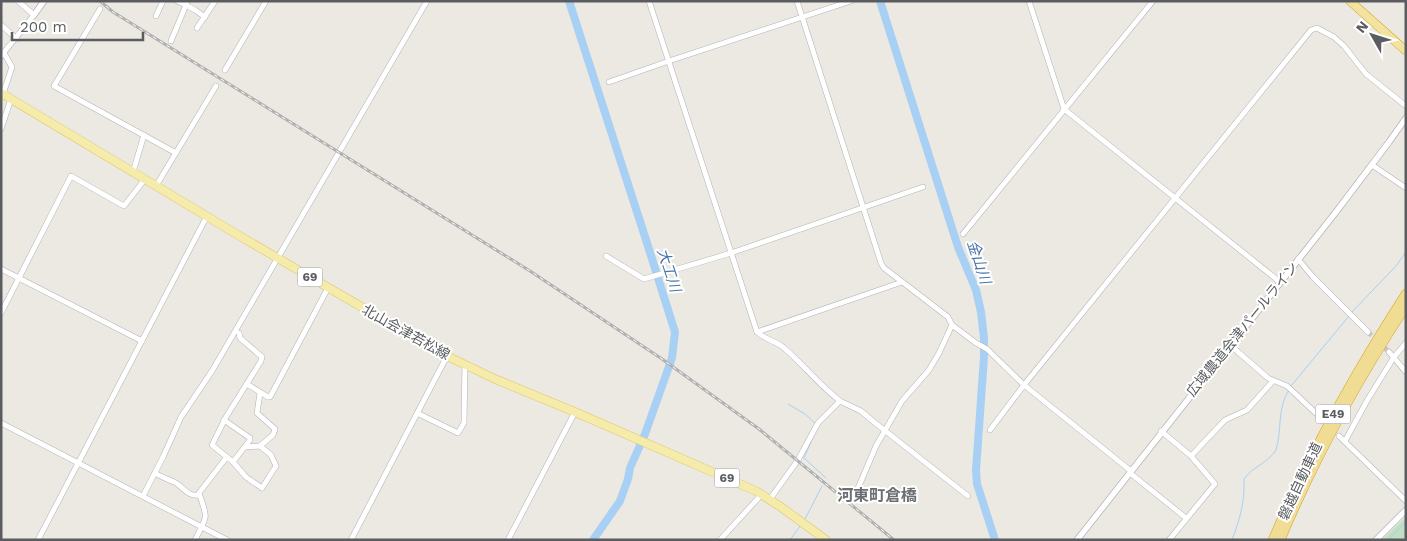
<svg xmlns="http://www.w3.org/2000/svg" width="1407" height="541" font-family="'Work Sans','Noto Sans JP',sans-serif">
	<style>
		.green { fill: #c0e0c1 }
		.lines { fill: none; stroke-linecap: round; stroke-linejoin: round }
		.stream { stroke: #a8d0f5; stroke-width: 1 }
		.river { stroke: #a8d0f5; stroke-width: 8 }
		.minor-tunnel { stroke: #c7c6c1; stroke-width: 5; stroke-dasharray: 5 2.5; stroke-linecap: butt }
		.minor-casing { stroke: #b2b3b7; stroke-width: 6 }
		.tertiary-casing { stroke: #b2b3b7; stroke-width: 7 }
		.primary-casing { stroke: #e0c365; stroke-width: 9 }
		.trunk-casing { stroke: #d3a019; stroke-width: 9 }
		.motorway-casing { stroke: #d3a019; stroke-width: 10 }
		.minor { stroke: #fff; stroke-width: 5 }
		.tertiary { stroke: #fff; stroke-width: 5.5 }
		.primary { stroke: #f5ecac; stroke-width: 8 }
		.trunk { stroke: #f2e4a0; stroke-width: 8 }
		.motorway { stroke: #f0dc93; stroke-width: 9 }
		.rail-casing { stroke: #b0b0b1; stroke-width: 3 }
		.rail { stroke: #fff; stroke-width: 1; stroke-dasharray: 4; stroke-linecap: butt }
		.labels { text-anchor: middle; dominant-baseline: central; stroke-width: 4; stroke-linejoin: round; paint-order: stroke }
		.shield { fill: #fff; stroke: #8c8d90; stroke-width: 1 }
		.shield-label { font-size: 12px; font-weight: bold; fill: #5a5c60 }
		.street-label { font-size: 14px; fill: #5a5c60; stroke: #fff }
		.water-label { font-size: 15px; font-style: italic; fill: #4b77ac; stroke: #fff }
		.quarter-label { font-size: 16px; font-weight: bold; fill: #6b6e72; stroke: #fff }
	</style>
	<rect width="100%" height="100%" fill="#ebe9e1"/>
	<!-- green -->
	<path class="green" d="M 1406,517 L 1406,540 L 1382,540 Z"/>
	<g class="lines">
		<!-- stream -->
		<g class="stream">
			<path d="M 1351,313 L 1396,266 L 1406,252"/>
			<path d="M 1291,386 L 1349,316"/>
			<path d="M 788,404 L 805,414 L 816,424"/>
			<path d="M 815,433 L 804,458 L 826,478"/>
			<path d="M 804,521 L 822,486"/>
			<path d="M 790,540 L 800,526"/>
			<path d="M 1232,540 C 1240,519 1245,501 1244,479 C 1252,467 1268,463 1276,450 C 1282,431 1277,407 1289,390"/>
			<path d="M 1388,540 L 1406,522"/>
		</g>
		<!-- river -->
		<g class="river">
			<path d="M 569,1 L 647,243 L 675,332 L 672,358 L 645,434 L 630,468 L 628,479 L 620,501 L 593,540"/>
			<path d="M 880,1 L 958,247 L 976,290 L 981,312 L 984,338 L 984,357 L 976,470 L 977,484 L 995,540"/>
		</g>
		<!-- minor-tunnel -->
		<path class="minor-tunnel" d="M 1368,332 L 1389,352"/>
		<defs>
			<g id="minor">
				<path d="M 177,1 L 186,5 L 187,1"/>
				<path d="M 649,1 L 757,332 C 764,339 775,341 783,347 C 804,365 818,384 840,401"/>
				<path d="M 797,1 L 881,263 L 884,268 L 892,274 L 948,317 L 952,325 L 976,343 L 987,349 L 1024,385 L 1131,471"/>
				<path d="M 1029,1 L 1064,109 L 1280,282"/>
				<path d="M 100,9 L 54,86 L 176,153"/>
				<path d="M 156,16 L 163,1"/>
				<path d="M 1,25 L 17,39"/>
				<path d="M 197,28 L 215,1"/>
				<path d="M 171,41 L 186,5 L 195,10 L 205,17"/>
				<path d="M 1,56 L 34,15 L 18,1"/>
				<path d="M 225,70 L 266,1"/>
				<path d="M 609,82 L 669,61 L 851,1"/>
				<path d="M 3,94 L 12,67 L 4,53"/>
				<path d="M 1,129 L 11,99"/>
				<path d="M 1372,165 L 1406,188"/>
				<path d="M 133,172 L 144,135"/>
				<path d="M 156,186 L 216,86"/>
				<path d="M 963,234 L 1153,1"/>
				<path d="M 606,256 L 644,279 L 731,253 L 923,187"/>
				<path d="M 1298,259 L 1313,277 L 1368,332"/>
				<path d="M 1,269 L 142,341"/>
				<path d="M 1,313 L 71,176 L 124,206 L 145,179"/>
				<path d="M 757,332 L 902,282"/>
				<path d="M 239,333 L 240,338 L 262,357 L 261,361 L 226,417 L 212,445 L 233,462 L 246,477 L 262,488 L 276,466 L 271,455 L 260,446 L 273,435 L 275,429 L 257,413 L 260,393"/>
				<path d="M 1230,345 L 1268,378 L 1287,386 L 1320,417"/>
				<path d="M 1389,352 L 1406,372"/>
				<path d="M 247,384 L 268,397 L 270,397 L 328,288"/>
				<path d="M 417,413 L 458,433 L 464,423 L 465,364"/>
				<path d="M 224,420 L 250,438 L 250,440 L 233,462"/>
				<path d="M 1,423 L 227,540"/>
				<path d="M 990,430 L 1024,385 L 1311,30 L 1317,28 L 1334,37 L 1344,46 L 1366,74 L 1406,106"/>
				<path d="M 1161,431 L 1191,456 L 1215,484 L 1169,540"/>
				<path d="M 1339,436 L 1406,501"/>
				<path d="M 1345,441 L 1368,399 L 1394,357 L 1406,343"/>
				<path d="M 245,447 L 260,446"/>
				<path d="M 1191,456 L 1225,420 L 1247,410 L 1273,381"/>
				<path d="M 155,473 C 163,478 165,478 174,482 C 183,486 187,497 199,495"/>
				<path d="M 1130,473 L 1186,518"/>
				<path d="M 143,496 L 163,457 L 181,417 L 212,371 L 427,1"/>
				<path d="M 770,499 L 798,460 L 818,423 L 840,401 L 861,411 L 874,422 L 968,496"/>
				<path d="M 853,500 L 876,446 L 902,401 L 929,370 L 939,353 L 952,325"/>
				<path d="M 38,540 L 207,216"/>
				<path d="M 195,540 C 208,514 208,520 199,493 L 226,458"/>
				<path d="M 351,540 L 447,356"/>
				<path d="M 508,540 L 575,412"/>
				<path d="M 720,540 L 762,494"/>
			</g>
			<g id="tertiary">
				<path d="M 34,15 L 44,1"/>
				<path d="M 1077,540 L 1336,212 L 1389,142 L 1406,118"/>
				<path d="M 1376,540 L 1406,510"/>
			</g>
			<path id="primary" d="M 1,93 L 238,235 L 396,327 L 447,356 L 495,379 L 575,412 L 756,491 L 781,507 L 826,540"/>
			<path id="trunk" d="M 1350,1 L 1406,51"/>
			<g id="motorway">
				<path d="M 1273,540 C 1310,453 1355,373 1406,294"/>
				<path d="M 1280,540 C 1315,458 1357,380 1406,306"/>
			</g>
		</defs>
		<!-- minor casing -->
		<use href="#minor" class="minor-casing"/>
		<!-- tertiary casing -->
		<use href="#tertiary" class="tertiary-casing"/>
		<!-- primary casing -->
		<use href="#primary" class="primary-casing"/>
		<!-- trunk casing -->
		<use href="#trunk" class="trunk-casing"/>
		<!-- motorway casing -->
		<use href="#motorway" class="motorway-casing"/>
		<!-- minor -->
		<use href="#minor" class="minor"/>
		<!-- tertiary -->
		<use href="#tertiary" class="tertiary"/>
		<!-- primary -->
		<use href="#primary" class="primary"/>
		<!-- trunk -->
		<use href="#trunk" class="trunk"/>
		<!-- motorway -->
		<use href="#motorway" class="motorway"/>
		<defs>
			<path id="rail" d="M 100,1 L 113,12 L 530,271 L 662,359 L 759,429 L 894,540"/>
		</defs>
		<!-- rail casing -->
		<use href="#rail" class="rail-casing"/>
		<!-- rail -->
		<use href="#rail" class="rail"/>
	</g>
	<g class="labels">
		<!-- shield labels -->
		<g class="shield">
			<rect x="297.5" y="267.5" width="25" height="19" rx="4"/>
			<rect x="1315.5" y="404.5" width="35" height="19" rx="4"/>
			<rect x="714.5" y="468.5" width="25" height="19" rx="4"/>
		</g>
		<g class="shield-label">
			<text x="310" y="277">69</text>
			<text x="1333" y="414">E49</text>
			<text x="727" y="478">69</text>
		</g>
		<!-- street labels -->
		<g class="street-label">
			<text transform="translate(1242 329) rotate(-51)">広域農道会津パールライン</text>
			<text transform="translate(406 332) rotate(29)">北山会津若松線</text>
			<text transform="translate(1300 481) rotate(-65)">磐越自動車道</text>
		</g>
		<!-- water labels -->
		<g class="water-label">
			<text transform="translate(979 262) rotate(72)">金山川</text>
			<text transform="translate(669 270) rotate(72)">大工川</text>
		</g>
		<!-- quarter labels -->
		<g class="quarter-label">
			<text x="877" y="495">河東町倉橋</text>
		</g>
	</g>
	<!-- border -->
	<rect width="1407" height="541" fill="none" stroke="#5a5c60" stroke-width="5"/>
	<!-- north arrow -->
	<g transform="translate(1372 35) rotate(309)" stroke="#ffffff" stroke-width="4" paint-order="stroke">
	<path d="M0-4L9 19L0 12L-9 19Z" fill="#5a5c60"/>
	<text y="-8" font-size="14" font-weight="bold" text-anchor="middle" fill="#5a5c60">N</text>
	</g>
	<!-- scale -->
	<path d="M12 32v8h131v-8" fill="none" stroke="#5a5c60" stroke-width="2.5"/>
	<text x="20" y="32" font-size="15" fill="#5a5c60" stroke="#ffffff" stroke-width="4" paint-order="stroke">200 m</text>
</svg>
